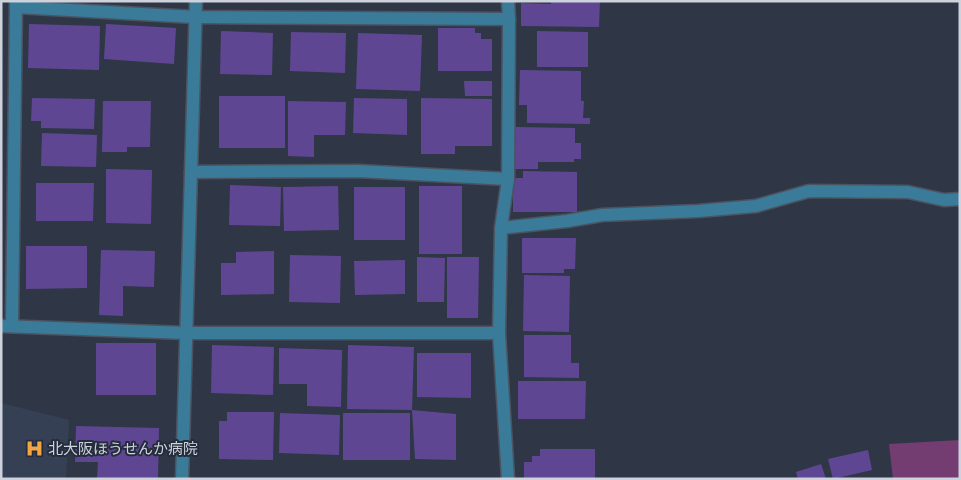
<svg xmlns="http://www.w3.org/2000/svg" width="961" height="480" font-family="Signika,'Noto Sans JP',sans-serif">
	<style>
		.built { fill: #354055 }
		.green { fill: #743d71 }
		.building { fill: #5f4692 }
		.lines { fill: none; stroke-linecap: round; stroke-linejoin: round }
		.minor-casing { stroke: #4b5361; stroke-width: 15 }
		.minor { stroke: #397b99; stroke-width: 12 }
		.labels { text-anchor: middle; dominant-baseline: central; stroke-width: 4; stroke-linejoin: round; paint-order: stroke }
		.poi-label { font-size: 15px; fill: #cdd2dc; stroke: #252d3c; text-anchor: start }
	</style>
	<rect width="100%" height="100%" fill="#2f3746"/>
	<!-- built -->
	<path class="built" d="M 1,403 L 69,420 L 66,479 L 1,479 Z"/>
	<!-- green -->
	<path class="green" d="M 960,440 L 960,479 L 893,479 L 889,444 Z"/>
	<!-- building -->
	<g class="building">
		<path d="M 551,1 L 600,1 L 599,27 L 521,26 L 521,3 L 551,4 Z"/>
		<path d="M 29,24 L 100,26 L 99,70 L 28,68 Z"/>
		<path d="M 106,24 L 176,28 L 174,64 L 104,59 Z"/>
		<path d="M 438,28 L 475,28 L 475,33 L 481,33 L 481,39 L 492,39 L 492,71 L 438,71 Z"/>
		<path d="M 221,31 L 273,33 L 272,75 L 220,74 Z"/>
		<path d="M 537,31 L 588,32 L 588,67 L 537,67 Z"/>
		<path d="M 291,32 L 346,33 L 345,73 L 290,71 Z"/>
		<path d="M 358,33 L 422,35 L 420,91 L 356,89 Z"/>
		<path d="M 520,70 L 581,71 L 581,101 L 584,101 L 583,118 L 590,118 L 590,124 L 527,123 L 527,105 L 519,105 Z"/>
		<path d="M 464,81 L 492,81 L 492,96 L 465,96 Z"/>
		<rect x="219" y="96" width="66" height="52"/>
		<path d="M 32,98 L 95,99 L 94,129 L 41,128 L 41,121 L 31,121 Z"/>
		<path d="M 354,98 L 407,99 L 407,135 L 353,133 Z"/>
		<path d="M 421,98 L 492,99 L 492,146 L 455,146 L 455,154 L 421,154 Z"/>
		<path d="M 103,101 L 151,101 L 150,147 L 127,147 L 127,152 L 102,152 Z"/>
		<path d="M 288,101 L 346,102 L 345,135 L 314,135 L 314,157 L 288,156 Z"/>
		<path d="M 515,127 L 575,128 L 575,143 L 581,143 L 581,159 L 574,159 L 574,162 L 538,162 L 538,169 L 515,169 Z"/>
		<path d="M 42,133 L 97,135 L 96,167 L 41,166 Z"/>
		<path d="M 106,169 L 152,170 L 151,224 L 106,223 Z"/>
		<path d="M 523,171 L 577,172 L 577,212 L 513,212 L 513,178 L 523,178 Z"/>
		<path d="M 36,183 L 94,183 L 93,221 L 36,221 Z"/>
		<path d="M 230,185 L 281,187 L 280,226 L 229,225 Z"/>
		<path d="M 338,186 L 339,230 L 284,231 L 283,187 Z"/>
		<rect x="419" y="186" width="43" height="68"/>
		<rect x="354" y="187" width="51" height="53"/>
		<path d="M 522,238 L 576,238 L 575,269 L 564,269 L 564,273 L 522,273 Z"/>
		<path d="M 26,246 L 87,246 L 87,288 L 26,289 Z"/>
		<path d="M 101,250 L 155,251 L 154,287 L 123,286 L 123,316 L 99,315 Z"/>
		<path d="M 274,251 L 274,294 L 221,295 L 221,263 L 236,263 L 236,252 Z"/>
		<path d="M 290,255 L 341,256 L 340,303 L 289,302 Z"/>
		<path d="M 417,257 L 445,258 L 444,302 L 417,302 Z"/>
		<path d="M 447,257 L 479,257 L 478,318 L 447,318 Z"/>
		<path d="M 405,260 L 405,294 L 355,295 L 354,261 Z"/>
		<path d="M 524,275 L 570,276 L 569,332 L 523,331 Z"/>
		<path d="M 524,335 L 571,335 L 571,363 L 579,363 L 579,378 L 524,377 Z"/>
		<rect x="96" y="343" width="60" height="52"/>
		<path d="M 212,345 L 274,347 L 273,395 L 211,393 Z"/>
		<path d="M 348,345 L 414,347 L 412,410 L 347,409 Z"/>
		<path d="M 279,348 L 342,350 L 341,407 L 307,406 L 307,384 L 279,384 Z"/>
		<path d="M 417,353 L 471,353 L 471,398 L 417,397 Z"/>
		<path d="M 518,381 L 586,381 L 585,419 L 518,419 Z"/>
		<path d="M 412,410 L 456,414 L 456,460 L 415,459 Z"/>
		<path d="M 227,412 L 274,412 L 273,460 L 219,459 L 219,421 L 227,421 Z"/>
		<path d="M 280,413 L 340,415 L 339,455 L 279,453 Z"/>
		<rect x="343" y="413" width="67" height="47"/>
		<path d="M 76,426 L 159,428 L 158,479 L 97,479 L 98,462 L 75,462 Z"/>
		<path d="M 540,449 L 595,449 L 595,479 L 524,479 L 524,462 L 532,462 L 532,456 L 540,456 Z"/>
		<path d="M 868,450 L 872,470 L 833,479 L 828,459 Z"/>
		<path d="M 821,464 L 826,479 L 798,479 L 796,472 Z"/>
	</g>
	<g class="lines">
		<defs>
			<g id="minor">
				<path d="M 16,7 L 195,17 L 509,19"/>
				<path d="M 191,172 L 358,171 L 508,179"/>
				<path d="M 501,228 L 567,221 L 602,215 L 698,211 L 756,206 L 809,191 L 908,192 L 944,200 L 960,199"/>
				<path d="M 1,326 L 186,333 L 499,333"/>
				<path d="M 12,326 L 16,1"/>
				<path d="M 182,479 L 196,1"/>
				<path d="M 508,479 L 499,333 L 501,228 L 508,179 L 509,19 L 508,1"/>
			</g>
		</defs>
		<!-- minor casing -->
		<use href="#minor" class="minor-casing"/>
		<!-- minor -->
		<use href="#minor" class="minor"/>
	</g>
	<!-- icons -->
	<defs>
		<symbol id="hospital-bare" viewBox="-9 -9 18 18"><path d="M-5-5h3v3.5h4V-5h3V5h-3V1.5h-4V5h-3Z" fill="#f2a541" stroke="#252d3c" stroke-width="2.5" paint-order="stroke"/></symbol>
	</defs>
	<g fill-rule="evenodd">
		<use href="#hospital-bare" x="22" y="436" width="25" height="25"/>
	</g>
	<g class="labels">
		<!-- poi labels -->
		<g class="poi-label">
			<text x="48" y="449">北大阪ほうせんか病院</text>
		</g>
	</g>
	<!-- border -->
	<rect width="961" height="480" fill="none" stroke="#cdd2dc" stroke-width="5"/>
</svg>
